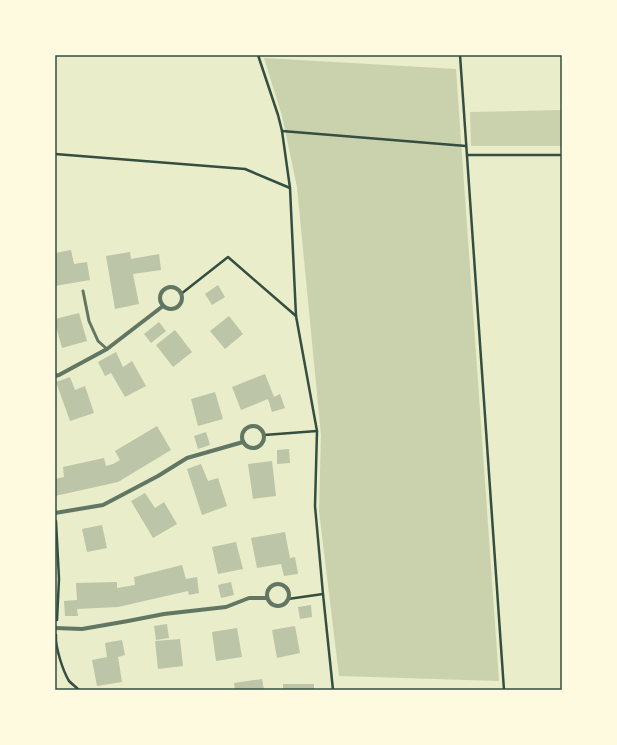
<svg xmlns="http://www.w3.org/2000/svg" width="617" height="745" font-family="Rubik,sans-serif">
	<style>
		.green { fill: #cad2ad }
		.building { fill: #bcc5a7 }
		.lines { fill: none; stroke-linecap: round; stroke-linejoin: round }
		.path { stroke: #344e41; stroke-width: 2.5 }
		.service { stroke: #617663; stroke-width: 3 }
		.minor { stroke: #617663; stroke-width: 4 }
		.neatline { fill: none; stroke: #344e41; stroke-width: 1.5 }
	</style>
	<rect width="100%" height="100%" fill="#e9edc9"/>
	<!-- green -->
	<g class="green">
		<path d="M 264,58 L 456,69 L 499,681 L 339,676 L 319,511 L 321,435 L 297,187 L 282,116 Z"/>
		<path d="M 562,110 L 562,146 L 471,146 L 470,112 Z"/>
	</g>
	<!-- building -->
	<g class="building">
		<path d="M 71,250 L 74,264 L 87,262 L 90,280 L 55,286 L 55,253 Z"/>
		<path d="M 130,252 L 131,259 L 159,254 L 161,270 L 133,274 L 139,304 L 115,309 L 106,256 Z"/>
		<path d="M 218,285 L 225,297 L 212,305 L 205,294 Z"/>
		<path d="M 79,313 L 87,341 L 62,348 L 55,323 L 55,319 Z"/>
		<path d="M 229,316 L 243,334 L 225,349 L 210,331 Z"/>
		<path d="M 159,322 L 166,331 L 151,343 L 144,334 Z"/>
		<path d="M 175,330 L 192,352 L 173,367 L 156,345 Z"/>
		<path d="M 116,352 L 123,367 L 132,361 L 146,386 L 125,397 L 111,373 L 105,376 L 98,362 Z"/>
		<path d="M 265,374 L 274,397 L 280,394 L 285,408 L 272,412 L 268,399 L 241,410 L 232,387 Z"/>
		<path d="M 70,377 L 75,390 L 85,386 L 94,413 L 70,421 L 56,382 Z"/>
		<path d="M 215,392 L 223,419 L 198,426 L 191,399 Z"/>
		<path d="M 157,426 L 171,450 L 118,482 L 55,496 L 55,479 L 64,477 L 63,467 L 104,458 L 106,466 L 113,464 L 120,460 L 115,451 Z"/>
		<path d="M 206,432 L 210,445 L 198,449 L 194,436 Z"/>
		<path d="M 289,449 L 290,463 L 277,464 L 277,450 Z"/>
		<path d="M 272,461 L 276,496 L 253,499 L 248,464 Z"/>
		<path d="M 201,464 L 208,481 L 218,478 L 227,506 L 202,515 L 187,469 Z"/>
		<path d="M 145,493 L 155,508 L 164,502 L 177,524 L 153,538 L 131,501 Z"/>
		<path d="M 102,525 L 107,548 L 87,552 L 82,529 Z"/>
		<path d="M 285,532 L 290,558 L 295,557 L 298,574 L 284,576 L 281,564 L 257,568 L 251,538 Z"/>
		<path d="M 236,542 L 243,569 L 218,574 L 212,547 Z"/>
		<path d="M 182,565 L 186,579 L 197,577 L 199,593 L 189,595 L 188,591 L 118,607 L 77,609 L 78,616 L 65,616 L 64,601 L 77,600 L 76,583 L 117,582 L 117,588 L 135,585 L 134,577 Z"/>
		<path d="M 231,582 L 234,595 L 221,598 L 218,585 Z"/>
		<path d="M 311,605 L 312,617 L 300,619 L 298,607 Z"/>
		<path d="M 167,624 L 169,638 L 156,640 L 154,626 Z"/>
		<path d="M 295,626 L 300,653 L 277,658 L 272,630 Z"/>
		<path d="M 237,628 L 242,657 L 216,661 L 212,632 Z"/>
		<path d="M 180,639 L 183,666 L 158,669 L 155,641 Z"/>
		<path d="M 122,640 L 125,655 L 118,657 L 122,682 L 97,686 L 92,660 L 107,657 L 105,643 Z"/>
		<path d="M 262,679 L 264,690 L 235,690 L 234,683 Z"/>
		<rect x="283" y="684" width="31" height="6"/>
	</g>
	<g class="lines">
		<!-- path -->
		<g class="path">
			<path d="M 258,55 L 278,115 L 282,131 L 290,188"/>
			<path d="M 460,55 L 504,690"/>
			<path d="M 282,131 L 466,146"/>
			<path d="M 55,154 L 245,169 L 290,188 L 296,316 L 317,431 L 315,506 L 323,594 L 333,690"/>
			<path d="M 467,155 L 562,155"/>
			<path d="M 181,294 L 228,257 L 296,316"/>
			<path d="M 264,435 L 317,431"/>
			<path d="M 56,521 L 59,579 L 57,620"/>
			<path d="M 288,599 L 323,594"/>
			<path d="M 56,635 C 55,647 63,671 69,681 C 72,684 76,687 79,690"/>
		</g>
		<!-- service -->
		<path class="service" d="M 83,291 L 89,321 L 98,341 L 107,349"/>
		<!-- minor -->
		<g class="minor">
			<circle cx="171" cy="298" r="11"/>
			<path d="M 55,376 L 59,375 L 107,349 L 163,306"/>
			<circle cx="253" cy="437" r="11"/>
			<path d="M 55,513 L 103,505 L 158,476 L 187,458 L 243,442"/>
			<circle cx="278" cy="595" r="11"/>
			<path d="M 55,628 L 82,629 L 128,621 L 164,614 L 226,607 L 249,598 L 267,598"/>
		</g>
	</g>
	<!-- border -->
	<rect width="617" height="745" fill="none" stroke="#fefae0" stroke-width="112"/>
	<rect x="56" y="56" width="505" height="633" class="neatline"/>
</svg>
